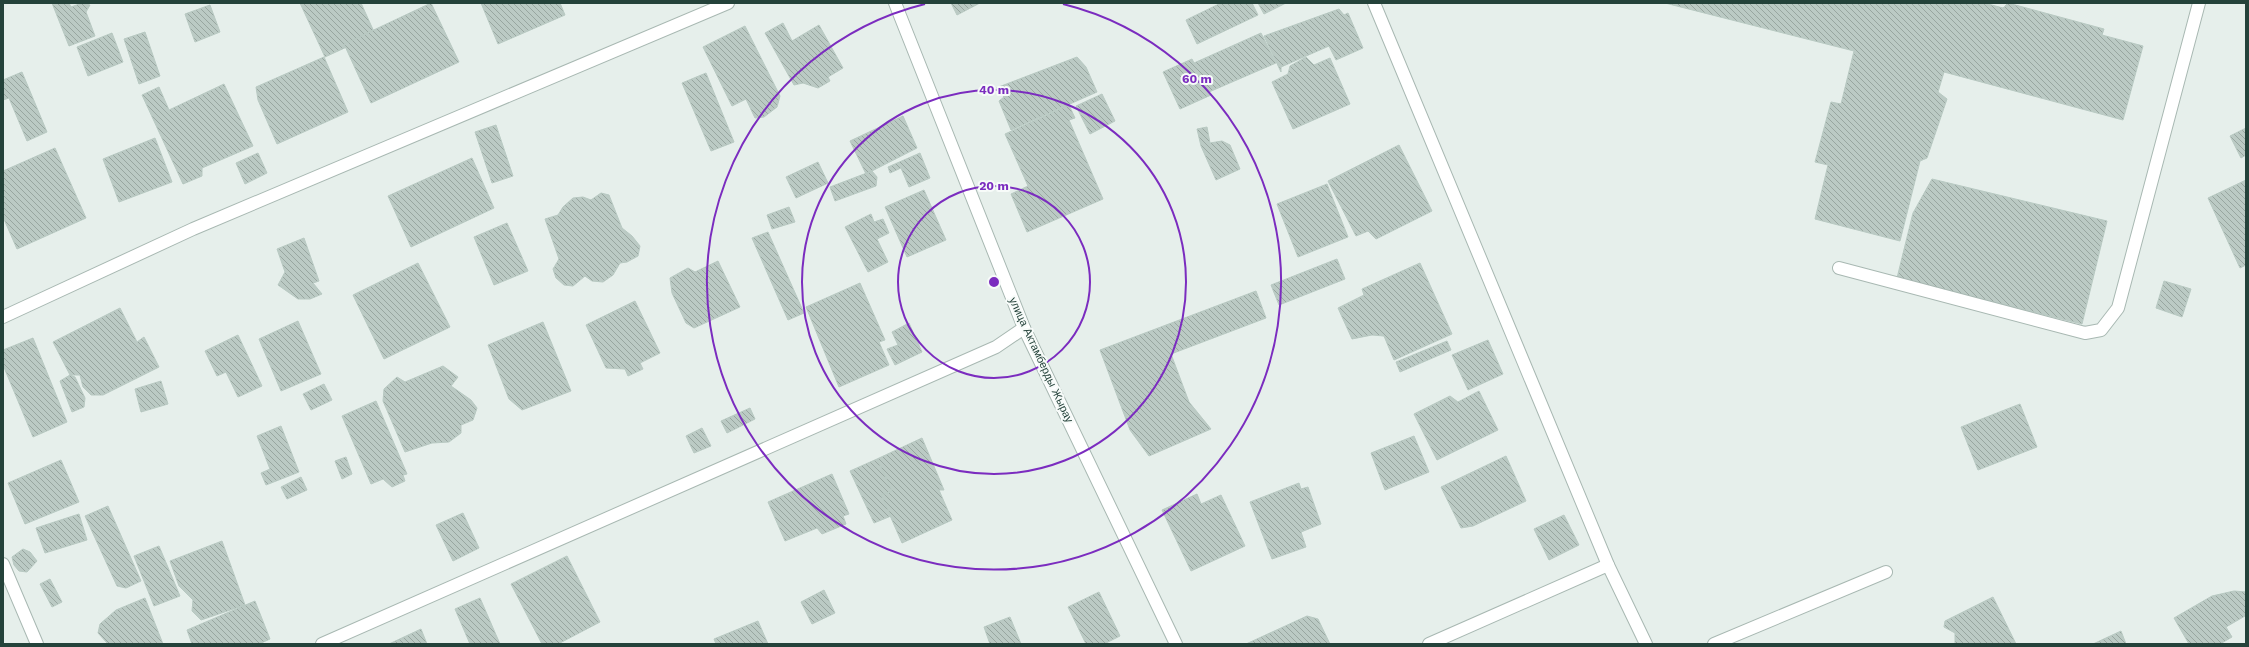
<svg xmlns="http://www.w3.org/2000/svg" width="2249" height="647" font-family="'Work Sans',sans-serif">
	<style>
		.building { fill: url(#building-back-hatch); stroke: #b8c9c2 }
		.lines { fill: none; stroke-linecap: round; stroke-linejoin: round }
		.minor-casing { stroke: #a8b8b2; stroke-width: 14 }
		.minor { stroke: #fff; stroke-width: 12 }
		.ring { fill: none; stroke: #7b2cbf; stroke-width: 2 }
		.labels { text-anchor: middle; dominant-baseline: central; stroke-width: 4; stroke-linejoin: round; paint-order: stroke }
		.street-label { font-size: 11px; fill: #24423a; stroke: #f7fbf9 }
		.centre { fill: #7b2cbf; stroke: #f7fbf9; stroke-width: 2 }
		.ring-label { font-size: 12px; text-anchor: middle; font-weight: bold; fill: #7b2cbf; stroke: #f7fbf9; stroke-width: 4; stroke-linejoin: round; paint-order: stroke }
	</style>
	<defs>
		<pattern id="building-back-hatch" width="6" height="6" patternUnits="userSpaceOnUse"><rect width="6" height="6" fill="#bbcac4"/><path d="M-1 5l2 2M0 0l6 6M5-1l2 2" fill="none" stroke="#98a6a0"/></pattern>
	</defs>
	<rect width="100%" height="100%" fill="#e6efeb"/>
	<!-- building -->
	<g class="building">
		<path d="M 52,3 L 69,3 L 71,7 L 82,3 L 90,5 L 86,12 L 95,36 L 69,46 Z"/>
		<path d="M 300,3 L 361,3 L 375,34 L 325,57 Z"/>
		<path d="M 431,3 L 459,62 L 371,103 L 344,44 Z"/>
		<path d="M 481,3 L 560,3 L 565,15 L 498,44 Z"/>
		<path d="M 951,3 L 980,3 L 957,15 Z"/>
		<path d="M 1221,3 L 1252,3 L 1258,15 L 1197,44 L 1186,20 Z"/>
		<path d="M 1258,3 L 1286,3 L 1264,14 Z"/>
		<path d="M 1665,3 L 1984,3 L 2003,8 L 2008,3 L 2104,29 L 2102,35 L 2143,46 L 2123,120 L 1944,72 L 1938,92 L 1947,99 L 1927,158 L 1920,161 L 1900,241 L 1815,219 L 1828,165 L 1815,162 L 1831,102 L 1841,104 L 1854,51 Z"/>
		<path d="M 210,5 L 220,32 L 195,42 L 185,14 Z"/>
		<path d="M 1339,9 L 1344,15 L 1348,13 L 1363,48 L 1336,60 L 1329,46 L 1281,67 L 1281,72 L 1264,36 Z"/>
		<path d="M 783,23 L 792,41 L 819,25 L 843,68 L 828,77 L 830,81 L 818,88 L 803,83 L 794,85 L 765,33 Z"/>
		<path d="M 745,26 L 780,96 L 777,107 L 764,117 L 755,118 L 746,99 L 732,106 L 703,47 Z"/>
		<path d="M 145,32 L 160,76 L 139,84 L 124,39 Z"/>
		<path d="M 112,33 L 123,62 L 88,76 L 77,47 Z"/>
		<path d="M 1261,33 L 1276,63 L 1209,92 L 1211,95 L 1180,109 L 1163,72 L 1192,59 L 1194,63 Z"/>
		<path d="M 324,57 L 348,112 L 277,144 L 258,100 L 256,87 Z"/>
		<path d="M 1077,57 L 1086,67 L 1097,92 L 1011,130 L 999,101 L 1004,97 L 996,88 Z"/>
		<path d="M 1306,57 L 1314,65 L 1330,58 L 1350,104 L 1293,129 L 1272,82 L 1288,74 L 1290,66 Z"/>
		<path d="M 22,72 L 47,132 L 27,141 L 9,98 L 3,100 L 3,80 Z"/>
		<path d="M 706,73 L 734,142 L 711,151 L 682,83 Z"/>
		<path d="M 224,84 L 253,146 L 202,168 L 202,176 L 183,184 L 142,95 L 159,87 L 169,110 Z"/>
		<path d="M 1102,94 L 1115,121 L 1090,134 L 1076,106 Z"/>
		<path d="M 1069,105 L 1075,118 L 1069,120 L 1103,199 L 1027,232 L 1011,194 L 1028,186 L 1005,134 Z"/>
		<path d="M 903,116 L 917,148 L 866,174 L 850,141 Z"/>
		<path d="M 496,125 L 513,176 L 492,183 L 475,132 Z"/>
		<path d="M 1207,127 L 1210,143 L 1222,141 L 1230,145 L 1240,169 L 1216,180 L 1201,146 L 1197,129 Z"/>
		<path d="M 2246,128 L 2246,155 L 2241,158 L 2230,136 Z"/>
		<path d="M 155,138 L 172,182 L 119,202 L 103,159 Z"/>
		<path d="M 1399,145 L 1432,211 L 1376,239 L 1368,231 L 1356,236 L 1328,181 Z"/>
		<path d="M 55,148 L 86,218 L 17,249 L 3,217 L 3,171 Z"/>
		<path d="M 258,153 L 267,173 L 245,184 L 236,163 Z"/>
		<path d="M 920,153 L 930,178 L 909,187 L 901,168 L 890,173 L 888,167 Z"/>
		<path d="M 472,158 L 494,208 L 411,247 L 388,196 Z"/>
		<path d="M 818,162 L 828,183 L 796,198 L 786,177 Z"/>
		<path d="M 872,171 L 877,177 L 876,186 L 835,201 L 830,187 Z"/>
		<path d="M 1932,179 L 2107,221 L 2082,324 L 1897,278 L 1913,213 Z"/>
		<path d="M 2246,180 L 2246,265 L 2240,268 L 2208,198 Z"/>
		<path d="M 1327,184 L 1348,237 L 1298,257 L 1277,204 Z"/>
		<path d="M 924,190 L 946,240 L 907,257 L 885,207 Z"/>
		<path d="M 601,193 L 609,195 L 622,228 L 632,236 L 640,246 L 638,256 L 627,262 L 620,263 L 613,275 L 603,282 L 592,281 L 585,276 L 573,286 L 564,285 L 556,278 L 553,269 L 559,259 L 545,219 L 558,215 L 563,207 L 573,198 L 583,197 L 591,200 Z"/>
		<path d="M 789,207 L 795,222 L 772,229 L 767,215 Z"/>
		<path d="M 871,214 L 874,222 L 883,219 L 889,233 L 877,239 L 888,262 L 868,272 L 845,227 Z"/>
		<path d="M 507,223 L 528,271 L 494,285 L 474,237 Z"/>
		<path d="M 768,232 L 804,313 L 788,320 L 752,238 Z"/>
		<path d="M 304,238 L 319,281 L 313,283 L 322,294 L 310,299 L 298,299 L 278,285 L 285,272 L 277,249 Z"/>
		<path d="M 1337,259 L 1345,279 L 1279,305 L 1271,285 Z"/>
		<path d="M 718,261 L 740,307 L 694,328 L 686,323 L 672,293 L 670,278 L 688,268 L 695,272 Z"/>
		<path d="M 418,263 L 450,327 L 384,359 L 353,295 Z"/>
		<path d="M 1420,263 L 1452,334 L 1394,360 L 1384,336 L 1372,335 L 1352,339 L 1338,308 L 1364,295 L 1362,289 Z"/>
		<path d="M 2164,281 L 2191,289 L 2182,317 L 2156,308 Z"/>
		<path d="M 860,283 L 885,340 L 879,342 L 889,365 L 839,387 L 806,307 Z"/>
		<path d="M 1256,291 L 1266,318 L 1171,354 L 1189,402 L 1211,429 L 1149,456 L 1130,430 L 1100,350 Z"/>
		<path d="M 635,301 L 660,353 L 640,363 L 643,369 L 628,376 L 625,369 L 606,368 L 586,325 Z"/>
		<path d="M 120,308 L 137,342 L 144,337 L 159,367 L 103,395 L 91,395 L 83,387 L 80,375 L 70,375 L 53,342 Z"/>
		<path d="M 298,321 L 321,374 L 281,391 L 259,339 Z"/>
		<path d="M 543,322 L 571,391 L 522,410 L 509,399 L 488,345 Z"/>
		<path d="M 909,323 L 922,352 L 895,365 L 887,349 L 898,345 L 892,332 Z"/>
		<path d="M 238,335 L 262,386 L 238,397 L 226,372 L 217,376 L 205,351 Z"/>
		<path d="M 33,338 L 67,422 L 33,437 L 3,365 L 3,350 Z"/>
		<path d="M 1488,340 L 1503,374 L 1468,390 L 1452,355 Z"/>
		<path d="M 1447,341 L 1451,350 L 1400,372 L 1396,362 Z"/>
		<path d="M 443,366 L 458,377 L 451,386 L 471,400 L 477,408 L 473,420 L 461,425 L 461,433 L 449,442 L 432,443 L 405,452 L 383,401 L 384,389 L 397,377 L 405,382 Z"/>
		<path d="M 70,375 L 75,377 L 85,398 L 84,407 L 72,412 L 60,381 Z"/>
		<path d="M 161,381 L 168,404 L 141,412 L 135,389 Z"/>
		<path d="M 324,384 L 332,400 L 311,410 L 303,394 Z"/>
		<path d="M 1479,391 L 1498,430 L 1437,460 L 1414,414 L 1450,396 L 1458,402 Z"/>
		<path d="M 376,401 L 407,474 L 403,475 L 405,481 L 392,487 L 383,479 L 371,484 L 342,416 Z"/>
		<path d="M 2020,404 L 2037,447 L 1978,470 L 1961,427 Z"/>
		<path d="M 750,408 L 755,419 L 727,433 L 721,421 Z"/>
		<path d="M 281,426 L 299,472 L 266,485 L 261,473 L 270,469 L 257,436 Z"/>
		<path d="M 702,428 L 711,446 L 694,453 L 686,436 Z"/>
		<path d="M 1414,436 L 1429,472 L 1385,490 L 1371,453 Z"/>
		<path d="M 922,438 L 944,490 L 939,490 L 952,520 L 902,543 L 881,495 L 892,491 L 877,459 Z"/>
		<path d="M 1506,456 L 1526,501 L 1473,526 L 1461,528 L 1441,487 Z"/>
		<path d="M 346,457 L 352,474 L 342,479 L 335,461 Z"/>
		<path d="M 877,459 L 892,491 L 881,495 L 891,516 L 874,523 L 850,471 Z"/>
		<path d="M 61,460 L 79,502 L 25,524 L 8,483 Z"/>
		<path d="M 832,474 L 849,514 L 843,516 L 846,524 L 822,534 L 817,528 L 785,541 L 768,502 Z"/>
		<path d="M 301,477 L 307,490 L 287,499 L 281,487 Z"/>
		<path d="M 1299,483 L 1301,489 L 1308,487 L 1321,524 L 1301,532 L 1306,547 L 1272,559 L 1250,502 Z"/>
		<path d="M 1197,494 L 1201,504 L 1221,495 L 1245,546 L 1191,571 L 1162,510 Z"/>
		<path d="M 108,506 L 141,581 L 126,588 L 117,586 L 85,516 Z"/>
		<path d="M 463,513 L 479,548 L 453,561 L 436,525 Z"/>
		<path d="M 79,514 L 87,540 L 45,553 L 36,528 Z"/>
		<path d="M 1564,515 L 1579,545 L 1549,560 L 1534,529 Z"/>
		<path d="M 222,541 L 245,605 L 201,620 L 192,611 L 193,600 L 179,586 L 170,561 Z"/>
		<path d="M 159,546 L 180,596 L 154,606 L 134,556 Z"/>
		<path d="M 23,549 L 30,552 L 37,561 L 27,572 L 19,571 L 14,565 L 12,557 Z"/>
		<path d="M 567,556 L 600,622 L 558,644 L 542,644 L 511,584 Z"/>
		<path d="M 50,579 L 62,602 L 52,607 L 40,584 Z"/>
		<path d="M 824,590 L 835,613 L 812,624 L 801,602 Z"/>
		<path d="M 2234,591 L 2246,592 L 2246,608 L 2245,616 L 2226,627 L 2232,637 L 2220,644 L 2189,644 L 2174,618 L 2212,596 Z"/>
		<path d="M 1099,592 L 1120,636 L 1104,644 L 1086,644 L 1068,607 Z"/>
		<path d="M 1993,597 L 2016,644 L 1955,644 L 1955,633 L 1944,627 L 1945,621 Z"/>
		<path d="M 145,598 L 163,644 L 108,644 L 98,633 L 100,624 L 116,610 Z"/>
		<path d="M 480,598 L 500,644 L 470,644 L 455,609 Z"/>
		<path d="M 255,601 L 270,639 L 259,644 L 192,644 L 187,630 Z"/>
		<path d="M 1307,616 L 1318,619 L 1330,644 L 1246,644 Z"/>
		<path d="M 1010,617 L 1021,644 L 990,644 L 984,627 Z"/>
		<path d="M 758,621 L 768,644 L 716,644 L 714,639 Z"/>
		<path d="M 421,629 L 427,644 L 389,644 Z"/>
		<path d="M 2121,631 L 2126,644 L 2093,644 Z"/>
	</g>
	<g class="lines">
		<defs>
			<g id="minor">
				<path d="M 895,3 L 1024,328 L 1176,644"/>
				<path d="M 1374,3 L 1608,565 L 1646,644"/>
				<path d="M 1839,268 L 2085,333 L 2101,330 L 2118,308 L 2199,3"/>
				<path d="M 3,317 L 193,229 L 728,3"/>
				<path d="M 3,564 L 37,644"/>
				<path d="M 322,644 L 996,347 L 1024,328"/>
				<path d="M 1429,644 L 1608,565"/>
				<path d="M 1714,644 L 1886,572"/>
			</g>
		</defs>
		<!-- minor casing -->
		<use href="#minor" class="minor-casing"/>
		<!-- minor -->
		<use href="#minor" class="minor"/>
	</g>
	<!-- distance rings -->
	<g class="ring">
		<circle cx="994" cy="282" r="96"/>
		<circle cx="994" cy="282" r="192"/>
		<path d="M1063 4A287 287 0 1 1 925 4"/>
	</g>
	<g class="labels">
		<!-- street labels -->
		<g class="street-label">
			<text transform="translate(1041 360) rotate(65)">улица Актамберды Жырау</text>
		</g>
	</g>
	<circle cx="994" cy="282" r="6" class="centre"/>
	<g class="ring-label">
		<text x="1197" y="83">60 m</text>
		<text x="994" y="94">40 m</text>
		<text x="994" y="190">20 m</text>
	</g>
	<!-- border -->
	<rect width="2249" height="647" fill="none" stroke="#24423a" stroke-width="8"/>
</svg>
